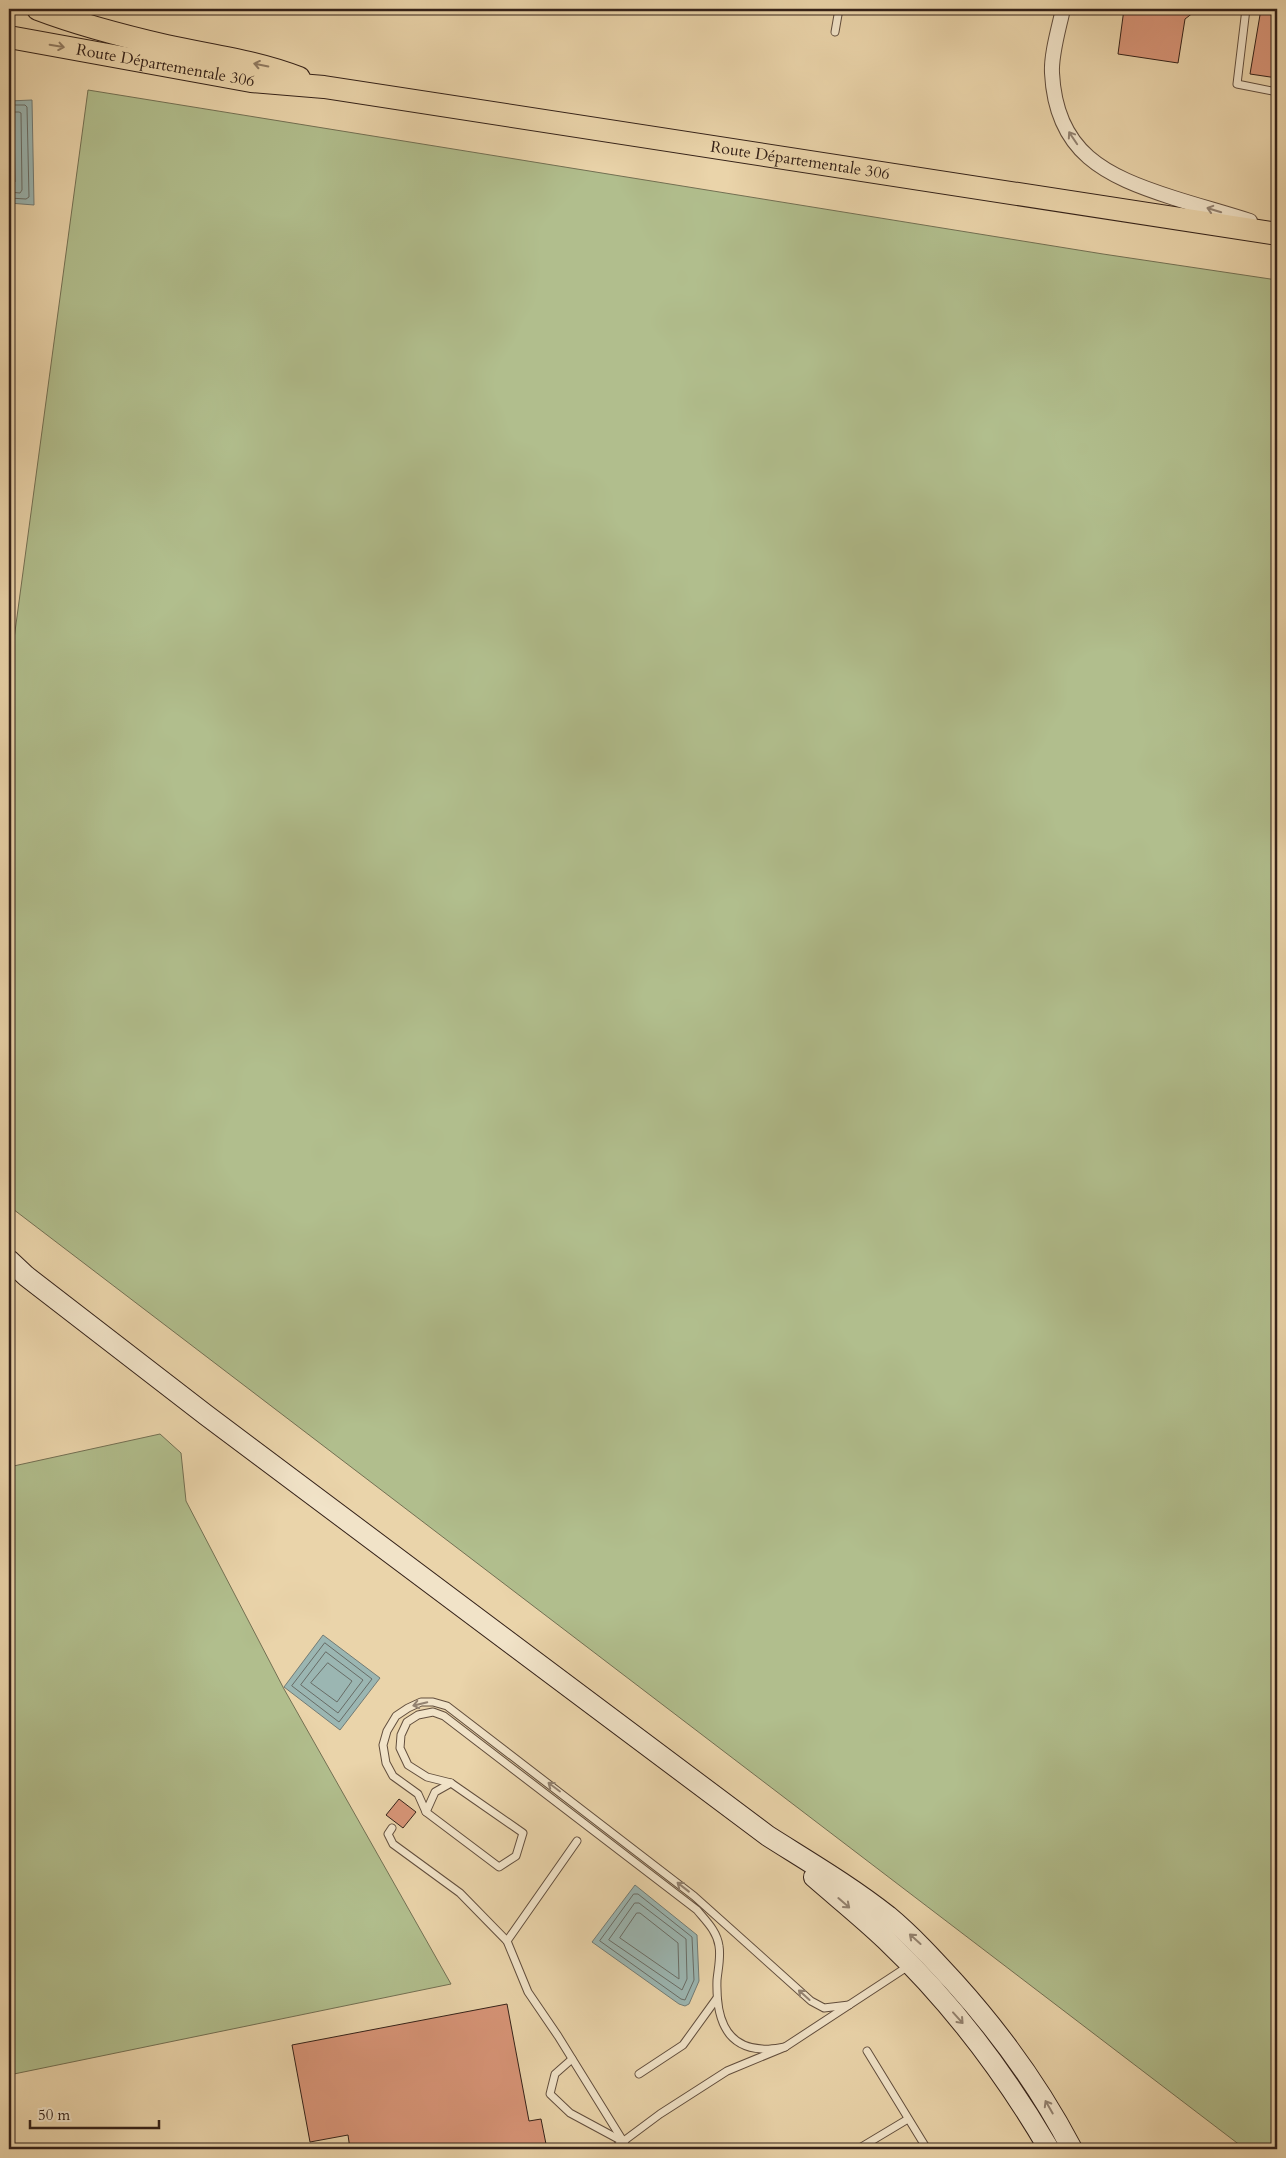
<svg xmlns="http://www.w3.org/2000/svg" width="1286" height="2158" font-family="Cardo,serif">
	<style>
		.green { fill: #b1be8d; stroke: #737053 }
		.water { fill: #9bb6b2; stroke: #727b75 }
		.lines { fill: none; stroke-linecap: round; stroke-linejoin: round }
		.shore { stroke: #686c66; stroke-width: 1 }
		.building { fill: #d89578; stroke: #352219 }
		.lane-casing { stroke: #624e3d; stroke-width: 9 }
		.street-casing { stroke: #624e3d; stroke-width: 16 }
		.secondary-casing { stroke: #352219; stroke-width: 22 }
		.primary-casing { stroke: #352219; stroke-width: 24 }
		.lane { stroke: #f1e3c8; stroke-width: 7 }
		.street { stroke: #f1e3c8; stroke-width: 14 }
		.secondary { stroke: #f1e3c8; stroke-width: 20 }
		.primary { stroke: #ead4aa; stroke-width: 22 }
		.oneway { stroke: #907b62 }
		.oneway2 { stroke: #938270 }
		.labels { text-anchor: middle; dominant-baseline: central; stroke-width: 5; stroke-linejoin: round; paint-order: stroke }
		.street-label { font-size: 16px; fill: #352219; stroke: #f1e3c8 }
	</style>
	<rect width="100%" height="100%" fill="#ead4aa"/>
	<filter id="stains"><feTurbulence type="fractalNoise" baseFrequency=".004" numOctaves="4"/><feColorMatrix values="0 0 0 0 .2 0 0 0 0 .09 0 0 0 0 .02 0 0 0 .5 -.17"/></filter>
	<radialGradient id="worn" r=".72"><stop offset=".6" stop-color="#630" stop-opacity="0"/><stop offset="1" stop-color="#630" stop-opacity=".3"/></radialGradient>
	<!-- green -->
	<g class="green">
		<path d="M 88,90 L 1103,254 L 1277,280 L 1277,2149 L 1245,2149 L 9,1206 L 9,676 Z"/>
		<path d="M 160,1434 L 181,1453 L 186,1501 L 284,1689 L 451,1984 L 9,2075 L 9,1467 Z"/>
	</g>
	<!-- water -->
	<g class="water">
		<path d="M 32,100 L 34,205 L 9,203 L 9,101 Z"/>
		<path d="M 323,1635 L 380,1678 L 340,1730 L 284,1687 Z"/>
		<path d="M 635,1885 L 697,1935 L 699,1981 L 689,2004 L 685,2006 L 679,2004 L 592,1942 Z"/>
	</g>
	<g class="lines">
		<!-- shore -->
		<g class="shore">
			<path d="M 9,105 L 25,105 L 27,107 L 29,197 L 26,199 L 9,198"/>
			<path d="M 9,112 L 19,112 L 21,113 L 22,190 L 20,193 L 9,192"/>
			<path d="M 9,119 L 14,121 L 15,182 L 13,184 L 9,185"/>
			<path d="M 325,1643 L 372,1679 L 339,1722 L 292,1686 Z"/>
			<path d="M 326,1652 L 363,1680 L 338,1713 L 301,1685 Z"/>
			<path d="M 328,1663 L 352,1681 L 337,1702 L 311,1683 Z"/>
			<path d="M 634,1894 L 638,1894 L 692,1937 L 694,1980 L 685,2000 L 681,1999 L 600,1941 Z"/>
			<path d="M 635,1903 L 639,1903 L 686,1939 L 687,1979 L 682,1990 L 609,1940 Z"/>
			<path d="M 637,1913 L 640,1913 L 678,1943 L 679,1979 L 620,1938 Z"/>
		</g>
	</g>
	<!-- building -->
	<g class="building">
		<path d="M 1124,9 L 1198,9 L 1185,19 L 1178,63 L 1118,54 Z"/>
		<path d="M 1261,9 L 1277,9 L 1277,78 L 1250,74 Z"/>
		<path d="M 399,1799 L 416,1812 L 403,1828 L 386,1815 Z"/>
		<path d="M 507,2004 L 529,2121 L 541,2119 L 547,2149 L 350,2149 L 348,2135 L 310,2142 L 292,2045 Z"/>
	</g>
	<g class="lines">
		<defs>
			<g id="lane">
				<path d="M 1246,9 L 1237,84 L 1277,92"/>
				<path d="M 835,32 L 839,9"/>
				<path d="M 426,1812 L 435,1792 L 451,1783"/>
				<path d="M 392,1828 L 388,1834 L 393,1844 L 460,1893 L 507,1941 L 528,1992 L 558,2036 L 628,2149"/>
				<path d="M 507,1941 L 577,1841"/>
				<path d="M 785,2047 C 778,2048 769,2050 762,2049 C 722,2047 716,2012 717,1980 C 718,1969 721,1957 719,1946 C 717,1931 706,1921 697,1910 L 444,1716 L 433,1712 L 418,1715 L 407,1722 L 401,1735 L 400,1748 L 408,1765 L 427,1777 L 451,1783 L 523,1833 L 516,1856 L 499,1867 L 426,1812 L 418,1794 L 393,1776 L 386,1763 L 383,1745 L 387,1731 L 396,1716 L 408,1708 L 421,1702 L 433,1702 L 447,1706 L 694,1896 L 811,2001 L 824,2008 L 849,2005"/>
				<path d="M 867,2051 L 927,2149"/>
				<path d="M 572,2059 L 555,2074 L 550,2094 L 570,2113 L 622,2141"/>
				<path d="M 639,2074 L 683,2045 L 717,1998"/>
				<path d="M 613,2149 L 660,2114 L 727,2071 L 785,2047 L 910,1965"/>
				<path d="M 858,2149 L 908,2119"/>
			</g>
			<path id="street" d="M 1063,9 C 1059,28 1051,54 1052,73 C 1056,153 1105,176 1174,198 C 1199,206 1225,213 1250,221"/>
			<g id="secondary">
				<path d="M 9,1260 L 26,1276 L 206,1415 L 768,1836 C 809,1862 850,1886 888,1916 C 913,1937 933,1959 955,1983 C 1001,2034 1040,2088 1072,2149"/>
				<path d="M 814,1877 C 838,1898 863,1918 886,1940 C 950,2001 1004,2072 1049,2149"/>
			</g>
			<g id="primary">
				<path d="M 38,9 C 80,25 123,36 166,46 C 211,56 256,61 299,78"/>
				<path id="s1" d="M 9,37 L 251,81 L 324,87 L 1277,234"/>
			</g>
		</defs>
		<!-- lane casing -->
		<use href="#lane" class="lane-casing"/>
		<!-- street casing -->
		<use href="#street" class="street-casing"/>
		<!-- secondary casing -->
		<use href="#secondary" class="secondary-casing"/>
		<!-- primary casing -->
		<use href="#primary" class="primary-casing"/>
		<!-- lane -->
		<use href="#lane" class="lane"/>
		<!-- street -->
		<use href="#street" class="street"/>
		<!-- secondary -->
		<use href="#secondary" class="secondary"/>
		<!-- primary -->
		<use href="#primary" class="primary"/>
	</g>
	<!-- one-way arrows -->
	<defs><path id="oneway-shaft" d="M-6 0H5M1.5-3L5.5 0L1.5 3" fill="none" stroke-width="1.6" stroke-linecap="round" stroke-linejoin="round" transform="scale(1.25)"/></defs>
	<g class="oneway">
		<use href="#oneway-shaft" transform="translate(57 46) rotate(10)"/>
		<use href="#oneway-shaft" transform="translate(261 65) rotate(-168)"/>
	</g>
	<g class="oneway2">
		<use href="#oneway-shaft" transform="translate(1073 138) rotate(-124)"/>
		<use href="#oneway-shaft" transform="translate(1214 210) rotate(-163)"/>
		<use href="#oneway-shaft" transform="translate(420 1704) rotate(166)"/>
		<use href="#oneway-shaft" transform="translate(554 1787) rotate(-143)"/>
		<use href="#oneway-shaft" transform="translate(683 1887) rotate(-142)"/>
		<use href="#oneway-shaft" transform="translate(844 1903) rotate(41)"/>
		<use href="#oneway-shaft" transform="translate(915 1939) rotate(-138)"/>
		<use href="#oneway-shaft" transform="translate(804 1995) rotate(-138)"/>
		<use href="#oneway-shaft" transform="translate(958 2018) rotate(48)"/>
		<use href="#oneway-shaft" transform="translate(1049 2107) rotate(-120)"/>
	</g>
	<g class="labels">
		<!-- street labels -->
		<g class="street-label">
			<text stroke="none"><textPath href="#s1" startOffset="159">Route Départementale 306</textPath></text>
			<text stroke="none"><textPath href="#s1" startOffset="801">Route Départementale 306</textPath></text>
		</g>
	</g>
	<!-- margin -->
	<rect width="1286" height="2158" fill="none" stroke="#ead4aa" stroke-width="30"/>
	<rect x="10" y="10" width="1266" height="2138" fill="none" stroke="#352219" stroke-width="2.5"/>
	<rect x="15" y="15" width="1256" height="2128" fill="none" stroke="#352219"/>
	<!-- scale -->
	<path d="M30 2120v8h129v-8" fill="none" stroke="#352219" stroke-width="2.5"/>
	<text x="38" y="2120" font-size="15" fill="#352219" stroke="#f1e3c8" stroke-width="4" paint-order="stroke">50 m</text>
	<rect width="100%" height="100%" filter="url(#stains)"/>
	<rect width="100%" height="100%" fill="url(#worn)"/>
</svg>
